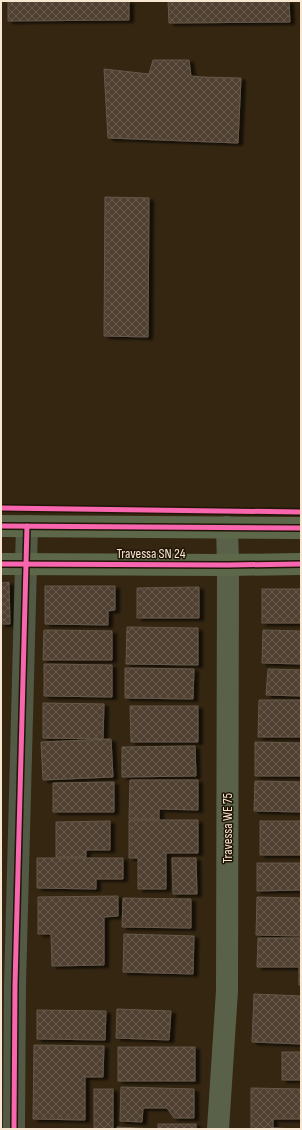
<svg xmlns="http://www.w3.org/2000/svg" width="302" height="1130" font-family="'Sofia Sans Condensed',sans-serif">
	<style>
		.building { fill: url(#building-cross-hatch); stroke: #665849; filter: url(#shadow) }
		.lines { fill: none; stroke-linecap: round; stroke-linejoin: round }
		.street { stroke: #525945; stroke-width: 22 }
		.secondary { stroke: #596249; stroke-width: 22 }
		.primary { stroke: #5d684b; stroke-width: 22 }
		.cycleway-casing { stroke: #211506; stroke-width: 8 }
		.cycleway { stroke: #f766af; stroke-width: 5 }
		.labels { text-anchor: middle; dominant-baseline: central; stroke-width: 3; stroke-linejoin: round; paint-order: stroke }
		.street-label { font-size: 14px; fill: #f7e6d2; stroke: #211506 }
	</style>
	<defs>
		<pattern id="building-cross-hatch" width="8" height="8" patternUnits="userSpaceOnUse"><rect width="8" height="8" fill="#4f4132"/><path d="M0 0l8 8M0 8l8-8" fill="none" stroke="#695c4f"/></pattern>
		<filter id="shadow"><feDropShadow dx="4.5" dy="2.5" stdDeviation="1" flood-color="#0009"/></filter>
	</defs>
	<rect width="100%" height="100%" fill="#342611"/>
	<!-- building -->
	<g class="building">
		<path d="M 8,1 L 129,1 L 129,20 L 8,21 Z"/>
		<path d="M 168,1 L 289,1 L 290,22 L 169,23 Z"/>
		<path d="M 153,60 L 189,60 L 191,76 L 202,77 L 241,78 L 238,143 L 108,138 L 104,69 L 149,74 Z"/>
		<path d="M 105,197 L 149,198 L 148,337 L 104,336 Z"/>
		<path d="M 9,582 L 10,624 L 1,624 L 1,583 Z"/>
		<path d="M 45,586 L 115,586 L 115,610 L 108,611 L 108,625 L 45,624 Z"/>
		<path d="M 199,587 L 199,618 L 137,618 L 137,588 Z"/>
		<rect x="262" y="589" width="39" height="34"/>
		<path d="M 127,627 L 198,628 L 198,665 L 126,664 Z"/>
		<path d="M 44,630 L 112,631 L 112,660 L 43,660 Z"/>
		<path d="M 263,630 L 301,631 L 301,664 L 262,663 Z"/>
		<path d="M 44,664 L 112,665 L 112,697 L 44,696 Z"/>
		<path d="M 125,668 L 194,669 L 193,699 L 125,698 Z"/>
		<path d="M 268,669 L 301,670 L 301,696 L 266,695 Z"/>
		<path d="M 259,700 L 301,700 L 301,737 L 258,737 Z"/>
		<path d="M 43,703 L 104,704 L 103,739 L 43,738 Z"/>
		<path d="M 130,706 L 198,706 L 198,742 L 131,742 Z"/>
		<path d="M 111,739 L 113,777 L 43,780 L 41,742 Z"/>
		<path d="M 255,742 L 301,743 L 301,776 L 255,776 Z"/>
		<path d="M 195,746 L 196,776 L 122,777 L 122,747 Z"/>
		<path d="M 130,780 L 198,780 L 198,810 L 159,809 L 159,819 L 129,819 Z"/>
		<path d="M 255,781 L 301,782 L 301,812 L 254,811 Z"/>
		<path d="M 114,782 L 114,812 L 53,812 L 53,783 Z"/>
		<path d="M 129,820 L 198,820 L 198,853 L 166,853 L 166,889 L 138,889 L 138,858 L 129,858 Z"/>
		<path d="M 110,821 L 110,850 L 86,850 L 86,857 L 56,857 L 56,822 Z"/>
		<rect x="260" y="821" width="41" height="34"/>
		<path d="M 37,858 L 123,858 L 123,879 L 96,879 L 96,889 L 37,888 Z"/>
		<path d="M 172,858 L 196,858 L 197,894 L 173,894 Z"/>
		<path d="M 257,863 L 301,863 L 301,890 L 257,891 Z"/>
		<path d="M 118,896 L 118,916 L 104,917 L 104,965 L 52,966 L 51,934 L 38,934 L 38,897 Z"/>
		<path d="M 257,897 L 301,898 L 301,936 L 256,935 Z"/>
		<path d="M 123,898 L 191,899 L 191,928 L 122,927 Z"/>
		<path d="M 124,934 L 194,936 L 193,974 L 123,972 Z"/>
		<path d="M 258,938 L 301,938 L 301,985 L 299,985 L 299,967 L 257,967 Z"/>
		<path d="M 254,994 L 301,996 L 301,1044 L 252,1042 Z"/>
		<path d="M 117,1009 L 171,1011 L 169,1040 L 116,1038 Z"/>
		<path d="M 37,1010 L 106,1011 L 105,1040 L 37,1039 Z"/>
		<path d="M 34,1045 L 104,1046 L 103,1077 L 85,1077 L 85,1120 L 33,1119 Z"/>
		<rect x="118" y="1047" width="77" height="34"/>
		<rect x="282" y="1052" width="19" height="28"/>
		<path d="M 121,1087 L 194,1089 L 194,1118 L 174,1118 L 167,1108 L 143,1108 L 142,1122 L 120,1121 Z"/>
		<path d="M 251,1088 L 301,1089 L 301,1119 L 273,1119 L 273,1128 L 301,1129 L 251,1129 Z"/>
		<rect x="94" y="1089" width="19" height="40"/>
		<rect x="158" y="1124" width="38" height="5"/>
		<path d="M 117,1127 L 154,1129 L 117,1129 Z"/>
	</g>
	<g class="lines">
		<!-- street -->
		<path class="street" d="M 14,1129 L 15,985 L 27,526"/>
		<!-- secondary -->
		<path class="secondary" d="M 218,1129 L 227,991 L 228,565 L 227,527"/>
		<!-- primary -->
		<g class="primary">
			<path d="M 1,526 L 301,528"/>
			<path d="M 1,564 L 228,565 L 301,564"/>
		</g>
		<defs>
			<g id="cycleway">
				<path d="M 1,508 L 301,512"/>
				<path d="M 1,526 L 301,528"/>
				<path d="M 1,564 L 228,565 L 301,564"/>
				<path d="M 14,1129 L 15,985 L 27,526"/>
			</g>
		</defs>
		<!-- cycleway casing -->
		<use href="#cycleway" class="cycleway-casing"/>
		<!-- cycleway -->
		<use href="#cycleway" class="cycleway"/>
	</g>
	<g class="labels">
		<!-- street labels -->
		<g class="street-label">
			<text x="151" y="553">Travessa SN 24</text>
			<text transform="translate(227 828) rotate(-90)">Travessa WE 75</text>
		</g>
	</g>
	<!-- border -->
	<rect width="302" height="1130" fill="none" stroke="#f7e6d2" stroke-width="4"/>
</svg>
